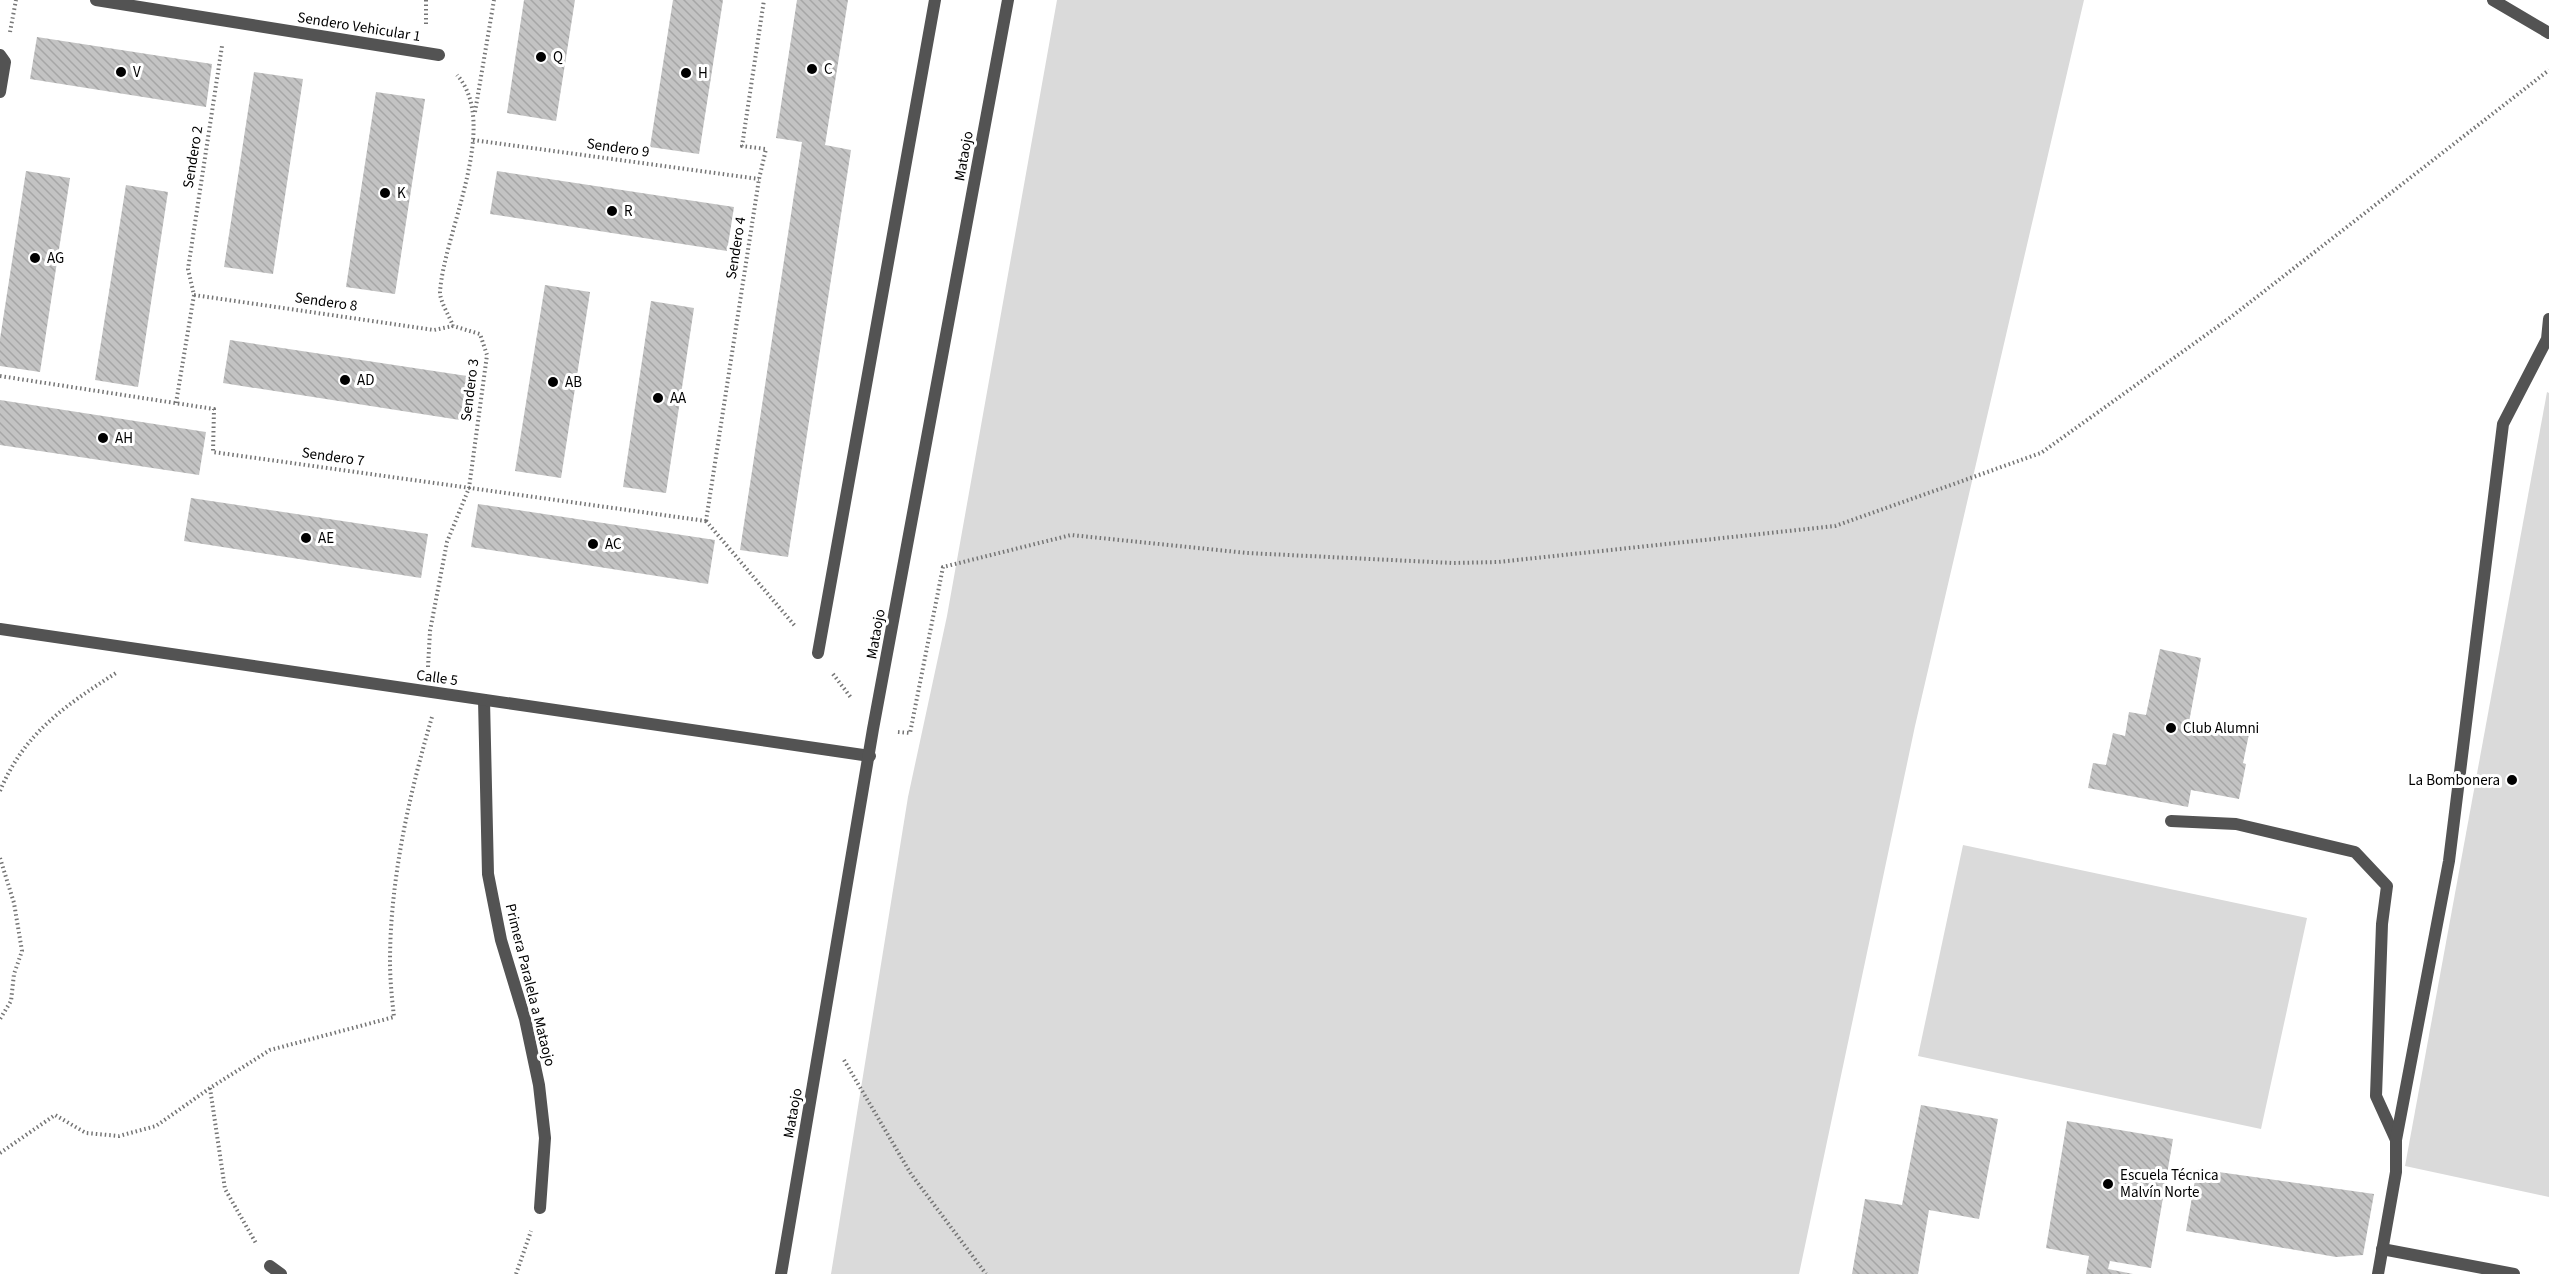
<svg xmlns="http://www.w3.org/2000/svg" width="2549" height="1274" font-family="'Source Sans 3',sans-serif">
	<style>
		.green { fill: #dadada }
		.building { fill: url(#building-back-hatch) }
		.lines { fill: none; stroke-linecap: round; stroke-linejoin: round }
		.path { stroke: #757575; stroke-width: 4; stroke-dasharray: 1.5 3; stroke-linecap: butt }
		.service { stroke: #535353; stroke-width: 12 }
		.minor { stroke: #535353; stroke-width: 12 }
		.poi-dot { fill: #000; stroke: #fff; stroke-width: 2 }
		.labels { text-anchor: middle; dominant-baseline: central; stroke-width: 6; stroke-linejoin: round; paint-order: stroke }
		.street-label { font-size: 15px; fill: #000; stroke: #fff }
		.poi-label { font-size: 15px; fill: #000; stroke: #fff; text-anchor: start }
	</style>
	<defs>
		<pattern id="building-back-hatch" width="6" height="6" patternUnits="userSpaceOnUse" patternTransform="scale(1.5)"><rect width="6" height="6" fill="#c3c3c3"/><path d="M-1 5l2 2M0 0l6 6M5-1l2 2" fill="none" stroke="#a6a6a6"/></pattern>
	</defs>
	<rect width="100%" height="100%" fill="#fff"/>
	<!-- green -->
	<g class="green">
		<path d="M 1057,0 L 2084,0 L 1915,726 L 1799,1274 L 831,1274 L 908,797 L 947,616 Z"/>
		<path d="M 2547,392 L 2549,393 L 2549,1197 L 2405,1166 Z"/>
		<path d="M 1963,845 L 2307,918 L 2261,1129 L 1918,1056 Z"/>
	</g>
	<!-- building -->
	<g class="building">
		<path d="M 524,0 L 575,0 L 556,121 L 507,113 Z"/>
		<path d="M 673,0 L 723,0 L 699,154 L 650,147 Z"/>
		<path d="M 797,0 L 848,0 L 825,145 L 851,150 L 788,557 L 740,550 L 802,142 L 776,138 Z"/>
		<path d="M 37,37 L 212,64 L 206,107 L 30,79 Z"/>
		<path d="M 254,72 L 303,79 L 273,274 L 224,267 Z"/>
		<path d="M 376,92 L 425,99 L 395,294 L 346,287 Z"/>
		<path d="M 26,171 L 70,178 L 40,372 L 0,366 L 0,339 Z"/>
		<path d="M 497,171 L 734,207 L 727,251 L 490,214 Z"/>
		<path d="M 126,185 L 168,192 L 138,387 L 95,380 Z"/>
		<path d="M 545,285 L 590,292 L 561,478 L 515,471 Z"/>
		<path d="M 651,301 L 694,308 L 666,493 L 623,487 Z"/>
		<path d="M 230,340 L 467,376 L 460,420 L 223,383 Z"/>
		<path d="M 0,400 L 206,432 L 199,475 L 0,445 Z"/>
		<path d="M 191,498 L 428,534 L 421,578 L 184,541 Z"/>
		<path d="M 478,504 L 715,540 L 708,584 L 471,547 Z"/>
		<path d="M 2160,649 L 2201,658 L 2189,722 L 2249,734 L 2243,763 L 2246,764 L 2239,799 L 2191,790 L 2188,807 L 2088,788 L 2093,763 L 2106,765 L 2113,733 L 2125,736 L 2129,712 L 2146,715 Z"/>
		<path d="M 1921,1105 L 1998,1119 L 1979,1219 L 1929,1210 L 1918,1274 L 1852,1274 L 1865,1199 L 1902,1205 Z"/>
		<path d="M 2067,1121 L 2173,1139 L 2151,1268 L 2110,1261 L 2108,1269 L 2133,1274 L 2086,1274 L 2089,1256 L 2046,1248 Z"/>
		<path d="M 2197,1169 L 2374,1194 L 2363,1255 L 2336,1257 L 2186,1231 Z"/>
	</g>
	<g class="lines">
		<!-- path -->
		<g class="path">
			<path d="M 426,0 L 426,26"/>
			<path d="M 10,32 L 16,0"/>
			<path d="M 475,112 L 494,0"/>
			<path d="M 473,140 L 759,179"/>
			<path d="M 194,295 L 434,330 L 453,326"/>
			<path d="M 0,376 L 214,409 L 213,452 L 706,521"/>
			<path d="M 176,403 L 194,295 L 188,269 L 222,46"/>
			<path d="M 706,521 L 795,626"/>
			<path d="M 706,521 L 759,179 L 766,149 L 742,146 L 764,0"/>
			<path d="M 428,667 L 430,631 L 447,542 L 469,488 L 487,355 L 480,334 L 453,326 C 450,317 440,302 440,292 C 444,232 501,125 457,75"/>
			<path d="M 833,674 L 852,699"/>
			<path d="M 898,732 L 910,733 L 943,567 L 1071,535 L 1247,553 L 1453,563 L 1498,562 L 1835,526 L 2041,453 L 2231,317 L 2549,70"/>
			<path d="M 0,791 C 24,733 66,705 116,673"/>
			<path d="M 0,858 L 14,903 L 22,951 L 14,974 L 11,1001 L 0,1019"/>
			<path d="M 844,1060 L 911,1174 L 986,1274"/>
			<path d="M 210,1088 L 225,1189 L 257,1245"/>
			<path d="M 0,1153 L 55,1115 L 86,1133 L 119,1136 L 156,1126 L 210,1088 L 270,1050 L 394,1017 C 392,999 390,980 390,962 C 390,880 409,795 432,717"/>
			<path d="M 516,1274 L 531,1231"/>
		</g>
		<!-- service -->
		<g class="service">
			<path d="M 0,55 L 5,62 L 0,92"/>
			<path d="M 818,653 L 935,0"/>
			<path d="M 484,700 L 488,874 L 501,940 L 525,1019 L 539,1085 L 545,1138 L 540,1208"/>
			<path d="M 2171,821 L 2236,824 L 2355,852 L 2387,886 L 2382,924 L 2376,1096 L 2396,1140"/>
			<path d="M 2382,1249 L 2514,1274"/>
			<path d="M 2378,1274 L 2396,1172 L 2396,1140 L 2449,861 L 2503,424 L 2547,339 L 2549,319"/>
		</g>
		<!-- minor -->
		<g class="minor">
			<path d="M 96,0 L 439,55"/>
			<path d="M 2493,0 L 2549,33"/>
			<path d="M 0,629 L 870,756"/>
			<path d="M 270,1266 L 281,1274"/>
			<path d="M 781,1274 L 873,729 L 1008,0"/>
		</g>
	</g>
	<!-- markers -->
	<g class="poi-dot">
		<circle cx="541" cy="57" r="6"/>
		<circle cx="812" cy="69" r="6"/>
		<circle cx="121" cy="72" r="6"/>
		<circle cx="686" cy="73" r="6"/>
		<circle cx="385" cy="193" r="6"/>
		<circle cx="612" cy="211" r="6"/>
		<circle cx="35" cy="258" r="6"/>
		<circle cx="345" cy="380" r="6"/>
		<circle cx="553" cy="382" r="6"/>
		<circle cx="658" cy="398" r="6"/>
		<circle cx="103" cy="438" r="6"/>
		<circle cx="306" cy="538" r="6"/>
		<circle cx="593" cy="544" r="6"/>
		<circle cx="2171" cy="728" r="6"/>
		<circle cx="2512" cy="780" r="6"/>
		<circle cx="2108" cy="1184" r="6"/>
	</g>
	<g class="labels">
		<!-- street labels -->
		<g class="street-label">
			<text transform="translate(359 27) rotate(9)">Sendero Vehicular 1</text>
			<text transform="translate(618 148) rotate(8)">Sendero 9</text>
			<text transform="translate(964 156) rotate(-80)">Mataojo</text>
			<text transform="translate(193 157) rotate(-81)">Sendero 2</text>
			<text transform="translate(736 248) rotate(-81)">Sendero 4</text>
			<text transform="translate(326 302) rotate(8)">Sendero 8</text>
			<text transform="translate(470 390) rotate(-83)">Sendero 3</text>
			<text transform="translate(333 457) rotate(8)">Sendero 7</text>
			<text transform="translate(876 634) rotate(-80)">Mataojo</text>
			<text transform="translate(437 678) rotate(8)">Calle 5</text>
			<text transform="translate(530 985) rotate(76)">Primera Paralela a Mataojo</text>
			<text transform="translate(793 1113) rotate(-80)">Mataojo</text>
		</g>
		<!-- poi labels -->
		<g class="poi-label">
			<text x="553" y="57">Q</text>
			<text x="824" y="69">C</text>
			<text x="133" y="72">V</text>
			<text x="698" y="73">H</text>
			<text x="397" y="193">K</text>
			<text x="624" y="211">R</text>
			<text x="47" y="258">AG</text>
			<text x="357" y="380">AD</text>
			<text x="565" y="382">AB</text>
			<text x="670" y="398">AA</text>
			<text x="115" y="438">AH</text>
			<text x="318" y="538">AE</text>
			<text x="605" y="544">AC</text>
			<text x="2183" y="728">Club Alumni</text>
			<text x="2500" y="780" text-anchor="end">La Bombonera</text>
			<text x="2120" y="1175">Escuela Técnica<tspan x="2120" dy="17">Malvín Norte</tspan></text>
		</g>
	</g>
</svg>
